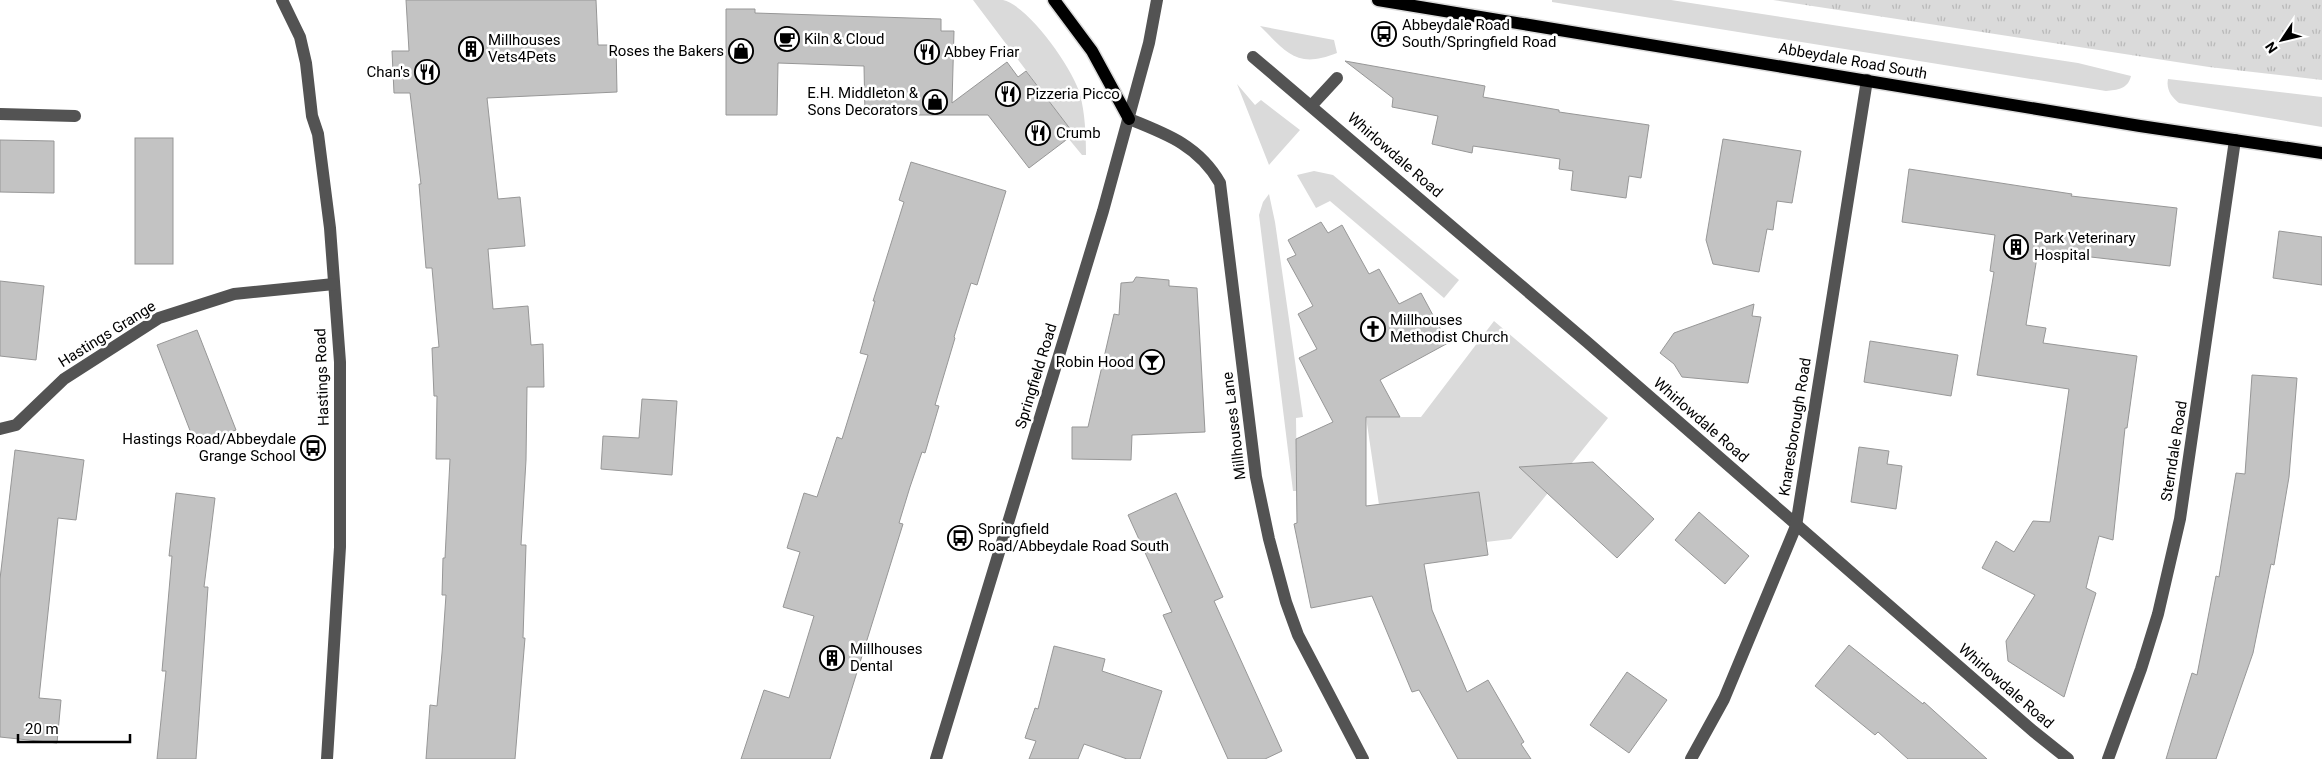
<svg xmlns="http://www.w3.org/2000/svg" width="2322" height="759" font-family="Roboto,sans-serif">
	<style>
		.green { fill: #dadada }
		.park { fill: url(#park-tufts) }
		.building { fill: #c3c3c3; stroke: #979797 }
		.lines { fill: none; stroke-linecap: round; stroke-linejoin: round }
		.major-casing { stroke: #dbdbdb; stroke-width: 15 }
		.minor { stroke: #535353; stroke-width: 12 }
		.major { stroke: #000; stroke-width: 12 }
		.labels { text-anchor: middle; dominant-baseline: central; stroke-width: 5; stroke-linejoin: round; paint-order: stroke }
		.poi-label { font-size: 15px; fill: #000; stroke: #fff; text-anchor: start }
		.street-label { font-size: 15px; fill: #000; stroke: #fff }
	</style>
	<defs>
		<pattern id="park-tufts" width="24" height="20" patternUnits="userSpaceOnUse" patternTransform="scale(1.25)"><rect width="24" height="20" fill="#dadada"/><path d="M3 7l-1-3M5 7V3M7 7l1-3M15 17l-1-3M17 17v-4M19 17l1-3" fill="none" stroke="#b9b9b9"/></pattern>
	</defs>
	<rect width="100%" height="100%" fill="#fff"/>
	<!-- green -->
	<g class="green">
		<path d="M 973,0 C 982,0 994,0 1003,0 C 1029,6 1073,69 1080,94 C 1085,114 1086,134 1086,155 L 1082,155 L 1068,138 L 1074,134 Z"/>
		<path d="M 1552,0 L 1671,0 L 2078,63 L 2131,76 C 2128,89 2117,90 2106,91 L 1552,2 Z"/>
		<path d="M 1260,26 L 1334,40 L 1337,53 C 1297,69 1287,53 1260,26 Z"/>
		<path d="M 2168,79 L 2322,97 L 2322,127 L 2179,103 C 2171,97 2166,89 2168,79 Z"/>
		<path d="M 1237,84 L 1255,105 L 1261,100 L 1300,130 L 1269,165 Z"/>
		<path d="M 1314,171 L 1333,175 L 1459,280 L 1444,298 L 1330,201 L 1316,208 L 1297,175 Z"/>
		<path d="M 1269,194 L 1275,222 L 1303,417 L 1296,418 L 1297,491 L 1293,491 L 1259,215 L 1263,202 Z"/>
		<path d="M 1494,321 L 1608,418 L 1511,539 L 1486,542 L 1479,492 L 1379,505 L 1366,417 L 1421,417 Z"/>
	</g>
	<!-- park -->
	<path class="park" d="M 1773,0 L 2322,0 L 2322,80 L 2209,67 Z"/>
	<!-- building -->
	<g class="building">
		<path d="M 406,0 L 596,0 L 598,45 L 616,45 L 617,92 L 487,98 L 498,199 L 520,197 L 525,246 L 488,249 L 493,309 L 528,306 L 531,345 L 543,344 L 544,387 L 527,387 L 526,460 L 521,545 L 526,545 L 523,638 L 525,638 L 515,759 L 426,759 L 430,705 L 437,706 L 442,653 L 446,595 L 442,595 L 443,558 L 445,558 L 450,459 L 436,459 L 437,396 L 434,396 L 432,348 L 439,347 L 432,268 L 426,268 L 419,184 L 421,184 L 410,93 L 394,93 L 392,51 L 409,51 Z"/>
		<path d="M 726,9 L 755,9 L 755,13 L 941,19 L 941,31 L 954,31 L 952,103 L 1007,62 L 1018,77 L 1026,71 L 1074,134 L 1029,168 L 988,115 L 865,115 L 864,66 L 778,63 L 777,115 L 726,115 Z"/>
		<path d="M 1345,61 L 1485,86 L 1483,97 L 1559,110 L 1559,112 L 1649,125 L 1641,178 L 1629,176 L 1626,198 L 1571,190 L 1573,171 L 1559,169 L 1560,159 L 1473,146 L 1472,153 L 1432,144 L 1438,116 L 1392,107 L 1393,98 Z"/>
		<rect x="135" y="138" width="38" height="126"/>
		<path d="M 1723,139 L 1801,151 L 1792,203 L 1777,201 L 1773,230 L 1767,229 L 1759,272 L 1713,264 L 1706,240 Z"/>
		<path d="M 0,140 L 54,141 L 54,193 L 0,192 Z"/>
		<path d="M 911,162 L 1006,191 L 977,285 L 971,283 L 954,337 L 955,338 L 935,405 L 939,406 L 925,453 L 922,452 L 910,487 L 899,523 L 903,524 L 830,759 L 741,759 L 764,690 L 789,698 L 814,616 L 783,607 L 800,552 L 787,548 L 804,493 L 817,497 L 837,437 L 842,439 L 868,355 L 860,353 L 875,301 L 873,301 L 904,202 L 899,200 Z"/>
		<path d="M 1909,169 L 2072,194 L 2071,196 L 2177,208 L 2170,266 L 2038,251 L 2026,325 L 2046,328 L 2043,343 L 2137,356 L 2127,428 L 2125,428 L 2113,540 L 2099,536 L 2086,588 L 2096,593 L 2064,697 L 2008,661 L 2006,641 L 2035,595 L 1982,568 L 1996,541 L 2014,552 L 2033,521 L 2050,522 L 2069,389 L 1977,375 L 1994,272 L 1990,271 L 1995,235 L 1902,222 Z"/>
		<path d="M 1321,222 L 1328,233 L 1342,225 L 1369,274 L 1379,269 L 1399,304 L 1421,293 L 1448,343 L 1380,380 L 1400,417 L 1366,417 L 1366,506 L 1479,492 L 1488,555 L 1424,564 L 1432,610 L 1467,692 L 1488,680 L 1524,742 L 1521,744 L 1531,759 L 1458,759 L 1419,690 L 1412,692 L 1372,596 L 1311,608 L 1294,524 L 1297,523 L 1296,439 L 1333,422 L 1299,358 L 1317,349 L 1298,314 L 1313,306 L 1287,259 L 1296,255 L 1288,240 Z"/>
		<path d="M 2279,231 L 2322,237 L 2322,285 L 2273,278 Z"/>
		<path d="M 1136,277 L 1169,280 L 1169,286 L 1197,288 L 1205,432 L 1132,435 L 1131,460 L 1072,459 L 1072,427 L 1088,427 L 1114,314 L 1119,315 L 1121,283 L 1133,282 Z"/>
		<path d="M 0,281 L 44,286 L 36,360 L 0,356 Z"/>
		<path d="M 1754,304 L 1752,316 L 1761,317 L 1748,383 L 1682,377 L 1674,364 L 1660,353 L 1674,333 Z"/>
		<path d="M 197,330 L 236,430 L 196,446 L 157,345 Z"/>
		<path d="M 1870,341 L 1958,355 L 1951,396 L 1864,382 Z"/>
		<path d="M 2252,375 L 2297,378 L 2289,477 L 2274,565 L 2271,564 L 2253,653 L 2216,759 L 2166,759 L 2192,673 L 2197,675 L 2216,576 L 2219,577 L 2236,473 L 2245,474 Z"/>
		<path d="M 642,399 L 677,401 L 672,475 L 601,469 L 603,436 L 639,438 Z"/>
		<path d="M 1859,447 L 1889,451 L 1887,464 L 1902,466 L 1896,509 L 1851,502 Z"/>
		<path d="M 15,450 L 84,460 L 76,520 L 58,518 L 39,698 L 61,700 L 57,743 L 0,737 L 0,579 Z"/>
		<path d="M 1593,462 L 1654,519 L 1617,558 L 1519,467 Z"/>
		<path d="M 176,493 L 215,498 L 204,587 L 208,587 L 196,759 L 157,759 L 166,671 L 162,671 L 172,556 L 169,556 Z"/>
		<path d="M 1176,493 L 1223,597 L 1214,601 L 1282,751 L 1265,759 L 1228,759 L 1163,615 L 1172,612 L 1128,515 Z"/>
		<path d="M 1699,512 L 1749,556 L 1725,584 L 1675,540 Z"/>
		<path d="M 1849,645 L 1923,704 L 1924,702 L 1987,759 L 1908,759 L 1878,732 L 1875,735 L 1815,686 Z"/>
		<path d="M 1054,646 L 1105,659 L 1102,671 L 1162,691 L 1140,759 L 1127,759 L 1084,744 L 1078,759 L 1029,759 L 1036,741 L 1025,738 L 1035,708 L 1038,709 Z"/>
		<path d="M 1627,672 L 1667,700 L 1629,753 L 1590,725 Z"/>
	</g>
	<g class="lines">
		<defs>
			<g id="major">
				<path d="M 1054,0 L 1092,51 L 1129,119"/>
				<path d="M 1378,0 L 2140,126 L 2322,153"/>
			</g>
		</defs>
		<!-- major casing -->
		<use href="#major" class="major-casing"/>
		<!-- minor -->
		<g class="minor">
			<path d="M 282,0 L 300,37 L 306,63 L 312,116 L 318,134 L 330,228 L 340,362 L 340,547 L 327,759"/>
			<path d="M 1253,57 L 1587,342 L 2033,731 L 2068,759"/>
			<path d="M 1312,105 L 1337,78"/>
			<path d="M 0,114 L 75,116"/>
			<path d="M 1129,119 C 1167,134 1199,146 1220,183 L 1256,477 L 1269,539 L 1286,602 L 1298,635 L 1363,759"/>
			<path d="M 0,429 L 16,425 L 64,379 L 159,318 L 234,294 L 334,284"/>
			<path d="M 936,759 L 1103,211 L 1149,43 L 1157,0"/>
			<path d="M 1691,759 L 1724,699 L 1796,526 L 1867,80"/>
			<path d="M 2108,759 L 2141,669 L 2158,614 L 2180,519 L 2235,140"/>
		</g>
		<!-- major -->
		<use href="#major" class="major"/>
	</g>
	<!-- icons -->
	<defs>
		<symbol id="bus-ring" viewBox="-11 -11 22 22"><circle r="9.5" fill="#fff" stroke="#000" stroke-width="1.5"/><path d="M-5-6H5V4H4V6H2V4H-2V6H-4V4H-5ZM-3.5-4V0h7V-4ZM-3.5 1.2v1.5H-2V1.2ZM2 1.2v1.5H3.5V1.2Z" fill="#000"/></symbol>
		<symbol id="cafe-ring" viewBox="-11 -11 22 22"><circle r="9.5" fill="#fff" stroke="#000" stroke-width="1.5"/><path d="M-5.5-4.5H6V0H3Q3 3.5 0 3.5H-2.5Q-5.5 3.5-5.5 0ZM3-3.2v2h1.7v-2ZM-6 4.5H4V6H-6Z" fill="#000"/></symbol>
		<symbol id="building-ring" viewBox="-11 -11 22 22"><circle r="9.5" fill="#fff" stroke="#000" stroke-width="1.5"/><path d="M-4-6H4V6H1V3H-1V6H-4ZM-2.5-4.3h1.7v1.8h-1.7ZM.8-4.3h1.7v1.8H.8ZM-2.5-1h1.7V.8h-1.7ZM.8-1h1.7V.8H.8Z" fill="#000"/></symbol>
		<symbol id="shop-ring" viewBox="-11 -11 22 22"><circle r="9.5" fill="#fff" stroke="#000" stroke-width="1.5"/><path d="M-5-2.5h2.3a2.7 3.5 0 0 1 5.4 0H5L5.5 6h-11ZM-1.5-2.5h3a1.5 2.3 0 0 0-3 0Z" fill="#000"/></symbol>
		<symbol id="restaurant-ring" viewBox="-11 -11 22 22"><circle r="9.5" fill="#fff" stroke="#000" stroke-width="1.5"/><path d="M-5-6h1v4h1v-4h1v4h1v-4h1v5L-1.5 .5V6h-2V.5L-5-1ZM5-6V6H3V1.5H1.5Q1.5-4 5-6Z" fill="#000"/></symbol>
		<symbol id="church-ring" viewBox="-11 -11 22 22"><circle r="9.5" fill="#fff" stroke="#000" stroke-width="1.5"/><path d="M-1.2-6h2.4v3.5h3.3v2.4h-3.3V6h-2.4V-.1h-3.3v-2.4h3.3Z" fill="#000"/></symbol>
		<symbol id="bar-ring" viewBox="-11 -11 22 22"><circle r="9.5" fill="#fff" stroke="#000" stroke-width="1.5"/><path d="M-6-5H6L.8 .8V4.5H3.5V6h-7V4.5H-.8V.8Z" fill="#000"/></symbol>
	</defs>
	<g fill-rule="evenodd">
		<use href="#bus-ring" x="1370" y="20" width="28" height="28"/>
		<use href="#cafe-ring" x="773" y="25" width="28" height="28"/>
		<use href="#building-ring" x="457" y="35" width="28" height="28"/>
		<use href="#shop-ring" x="727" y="37" width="28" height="28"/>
		<use href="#restaurant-ring" x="913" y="38" width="28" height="28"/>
		<use href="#restaurant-ring" x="413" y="58" width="28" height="28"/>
		<use href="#restaurant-ring" x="994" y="80" width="28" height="28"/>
		<use href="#shop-ring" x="921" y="88" width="28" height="28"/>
		<use href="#restaurant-ring" x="1024" y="119" width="28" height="28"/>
		<use href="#building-ring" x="2002" y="233" width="28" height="28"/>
		<use href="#church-ring" x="1359" y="315" width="28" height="28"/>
		<use href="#bar-ring" x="1138" y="348" width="28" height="28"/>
		<use href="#bus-ring" x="299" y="434" width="28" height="28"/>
		<use href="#bus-ring" x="946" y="524" width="28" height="28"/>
		<use href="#building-ring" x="818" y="644" width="28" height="28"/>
	</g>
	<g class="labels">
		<!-- poi labels -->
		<g class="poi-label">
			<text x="1402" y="25">Abbeydale Road<tspan x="1402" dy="17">South/Springfield Road</tspan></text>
			<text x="804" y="39">Kiln &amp; Cloud</text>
			<text x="488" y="40">Millhouses<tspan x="488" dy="17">Vets4Pets</tspan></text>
			<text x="724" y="51" text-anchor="end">Roses the Bakers</text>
			<text x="944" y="52">Abbey Friar</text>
			<text x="410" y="72" text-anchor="end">Chan's</text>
			<text x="918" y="93" text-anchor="end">E.H. Middleton &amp;<tspan x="918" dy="17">Sons Decorators</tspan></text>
			<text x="1026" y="94">Pizzeria Picco</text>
			<text x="1056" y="133">Crumb</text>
			<text x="2034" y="238">Park Veterinary<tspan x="2034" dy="17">Hospital</tspan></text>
			<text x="1390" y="320">Millhouses<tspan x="1390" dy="17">Methodist Church</tspan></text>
			<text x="1134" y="362" text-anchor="end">Robin Hood</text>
			<text x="296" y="439" text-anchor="end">Hastings Road/Abbeydale<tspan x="296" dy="17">Grange School</tspan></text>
			<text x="978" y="529">Springfield<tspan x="978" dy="17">Road/Abbeydale Road South</tspan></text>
			<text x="850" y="649">Millhouses<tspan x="850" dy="17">Dental</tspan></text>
		</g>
		<!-- street labels -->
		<g class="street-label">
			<text transform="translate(1853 61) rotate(10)">Abbeydale Road South</text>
			<text transform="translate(1395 155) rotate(41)">Whirlowdale Road</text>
			<text transform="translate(107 334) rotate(-32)">Hastings Grange</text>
			<text transform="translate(1036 376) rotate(-73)">Springfield Road</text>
			<text transform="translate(322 377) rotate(-92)">Hastings Road</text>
			<text transform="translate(1701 420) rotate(41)">Whirlowdale Road</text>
			<text transform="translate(1234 426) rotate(-97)">Millhouses Lane</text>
			<text transform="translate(1795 427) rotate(-81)">Knaresborough Road</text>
			<text transform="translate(2174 451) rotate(-81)">Sterndale Road</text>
			<text transform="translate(2006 686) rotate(41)">Whirlowdale Road</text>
		</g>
	</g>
	<!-- north arrow -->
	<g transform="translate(2282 40) rotate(235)" stroke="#ffffff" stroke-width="4" paint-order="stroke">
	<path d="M0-4L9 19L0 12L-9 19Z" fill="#000000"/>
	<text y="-8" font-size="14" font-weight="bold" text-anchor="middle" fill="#000000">N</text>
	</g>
	<!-- scale -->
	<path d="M18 734v8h112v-8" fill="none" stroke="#000000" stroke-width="2.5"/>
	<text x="25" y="734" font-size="15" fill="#000000" stroke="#ffffff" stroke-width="4" paint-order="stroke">20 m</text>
</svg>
